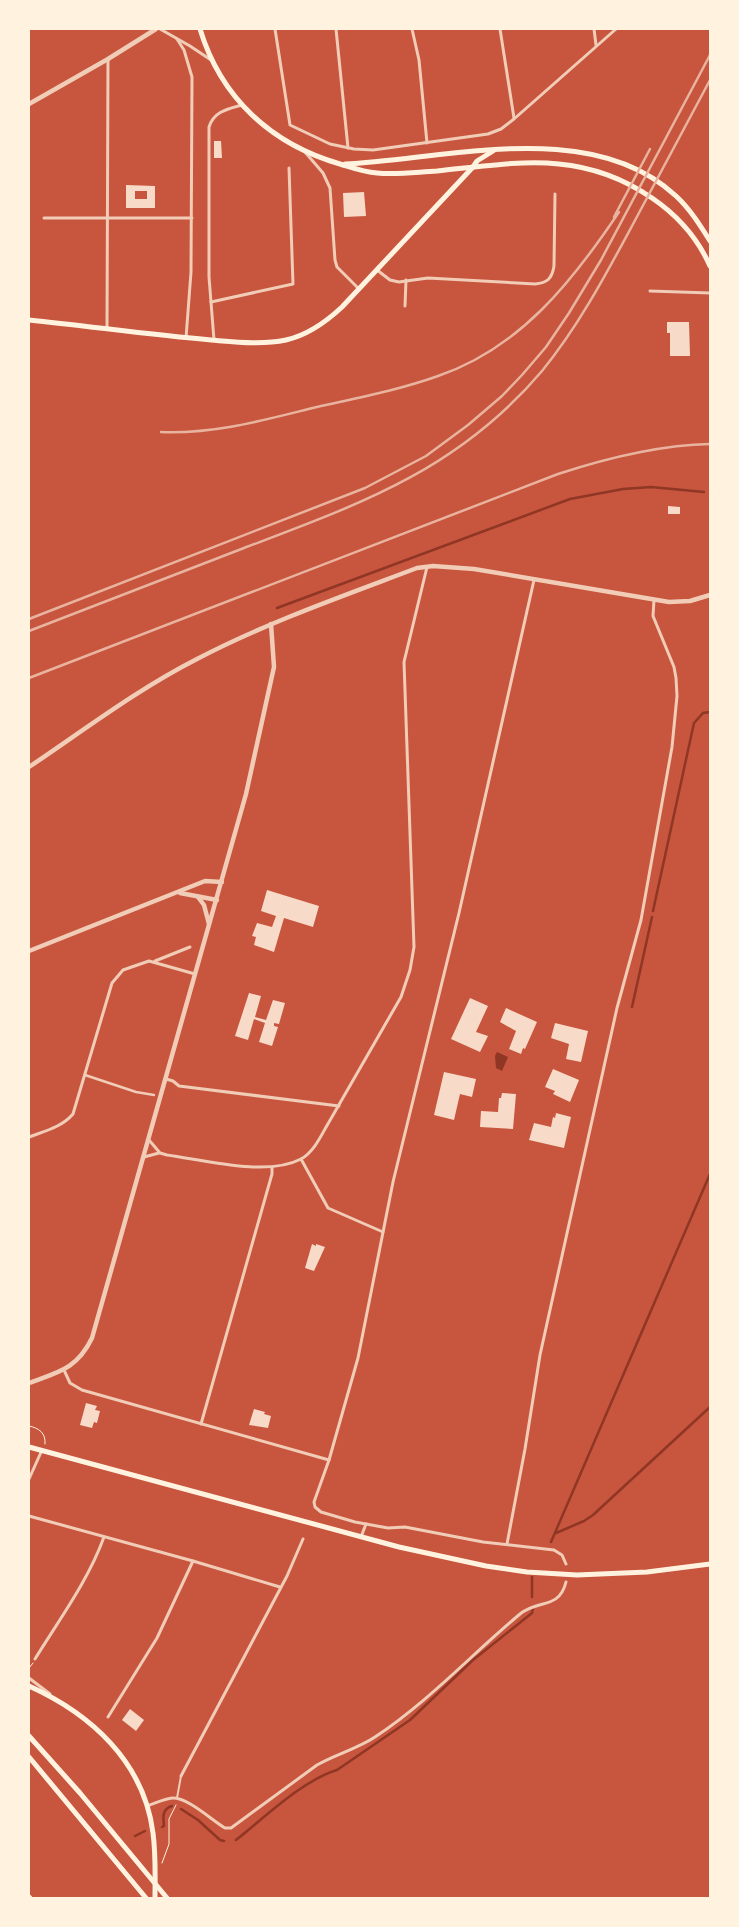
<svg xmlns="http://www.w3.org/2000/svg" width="739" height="1927" font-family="'Open Sans',sans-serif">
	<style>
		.water { fill: #8f3625 }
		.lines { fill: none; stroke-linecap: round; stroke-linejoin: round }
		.stream { stroke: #8f3625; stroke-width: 2.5 }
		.building { fill: #f7dbc8; fill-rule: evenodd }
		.path { stroke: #fff3e0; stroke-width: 1 }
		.service { stroke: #f1ccb7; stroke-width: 2 }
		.pedestrian { stroke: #f1ccb7; stroke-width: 2.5 }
		.minor { stroke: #f1ccb7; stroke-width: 3 }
		.tertiary { stroke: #f1ccb7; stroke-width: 4.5 }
		.secondary { stroke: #fff3e0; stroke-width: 5 }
		.primary { stroke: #fff3e0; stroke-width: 5 }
		.rail { stroke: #e9b49f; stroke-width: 2.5 }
	</style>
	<rect width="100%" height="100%" fill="#c8553d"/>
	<!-- water -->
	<path class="water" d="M 497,1052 L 508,1057 L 502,1071 L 496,1068 L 495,1056 Z"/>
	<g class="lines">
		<!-- stream -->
		<g class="stream">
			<path d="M 277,608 L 570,499 L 623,489 L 651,487 L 704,492"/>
			<path d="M 653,911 L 694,723 L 703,713 L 710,712"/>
			<path d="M 632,1007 L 652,917"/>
			<path d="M 556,1533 L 584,1521 L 593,1515 L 710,1407"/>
			<path d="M 551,1542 L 710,1174"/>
			<path d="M 532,1577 L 532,1597"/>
			<path d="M 181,1809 L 198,1820 L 220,1840 L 224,1841"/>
			<path d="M 162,1827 L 164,1826 C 163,1817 162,1809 172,1806"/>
			<path d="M 135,1836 L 145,1831"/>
			<path d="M 236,1840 C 264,1818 303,1780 337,1770 L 410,1720 L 473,1660 L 532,1613 L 533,1608"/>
		</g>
	</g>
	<!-- building -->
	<g class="building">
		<path d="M 214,141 L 221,141 L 222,158 L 214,158 Z"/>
		<path d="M 126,185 L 155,186 L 155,208 L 126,208 ZM 135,191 L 147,191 L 147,199 L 135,199 Z"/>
		<path d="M 364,192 L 366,216 L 344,217 L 343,193 Z"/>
		<path d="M 667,322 L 689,322 L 690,356 L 670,356 L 670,333 L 667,333 Z"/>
		<path d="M 668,506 L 680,507 L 680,514 L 668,514 Z"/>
		<path d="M 267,890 L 319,906 L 313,927 L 284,918 L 274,952 L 254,945 L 256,937 L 252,936 L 257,923 L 272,927 L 276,916 L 261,911 Z"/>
		<path d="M 249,993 L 261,996 L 255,1017 L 266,1020 L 273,1000 L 285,1003 L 279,1024 L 274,1023 L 274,1026 L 278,1027 L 272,1046 L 259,1042 L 265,1023 L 254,1019 L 248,1040 L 235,1036 Z"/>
		<path d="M 470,998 L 488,1006 L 476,1032 L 488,1036 L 480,1052 L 451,1039 Z"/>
		<path d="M 506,1008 L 537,1022 L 525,1049 L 523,1048 L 521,1054 L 509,1049 L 516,1031 L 500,1022 Z"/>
		<path d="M 555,1023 L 588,1031 L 581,1062 L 566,1059 L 569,1044 L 551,1038 Z"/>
		<path d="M 553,1069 L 579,1080 L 570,1102 L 553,1094 L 555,1091 L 545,1087 Z"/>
		<path d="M 444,1072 L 476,1079 L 472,1097 L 460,1094 L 454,1120 L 434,1115 Z"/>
		<path d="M 502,1093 L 516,1094 L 513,1129 L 480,1127 L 481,1111 L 498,1112 L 499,1098 L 501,1098 Z"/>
		<path d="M 556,1113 L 571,1117 L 564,1148 L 529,1140 L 534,1123 L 551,1127 L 553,1117 L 555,1118 Z"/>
		<path d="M 312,1244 L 316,1246 L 316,1244 L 325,1247 L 314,1271 L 305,1268 Z"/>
		<path d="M 86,1403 L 97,1406 L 95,1410 L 100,1411 L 97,1423 L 94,1422 L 92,1428 L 80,1425 Z"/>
		<path d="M 254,1409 L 265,1412 L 264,1414 L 271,1416 L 268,1428 L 249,1425 Z"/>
		<path d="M 130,1709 L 144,1720 L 136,1731 L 122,1720 Z"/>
	</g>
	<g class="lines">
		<!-- path -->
		<g class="path">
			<path d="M 29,1426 C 39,1428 46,1433 45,1444"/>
			<path d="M 29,1668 L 33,1663"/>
			<path d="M 162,1863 L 169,1844 L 169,1819 L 176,1805"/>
		</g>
		<!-- service -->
		<path class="service" d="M 177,1798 L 181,1776"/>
		<!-- pedestrian -->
		<path class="pedestrian" d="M 85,1075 L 136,1092 L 154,1095"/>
		<!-- minor -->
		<g class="minor">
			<path d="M 160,29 L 190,46 L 211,60"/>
			<path d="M 275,29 L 290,125 L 330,144 L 354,149 L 373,150 L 488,134 L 501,129 L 514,119 L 616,29"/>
			<path d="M 336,29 L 348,148"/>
			<path d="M 412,29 L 419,60 L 427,143"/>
			<path d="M 500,29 L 514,118"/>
			<path d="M 594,29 L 596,45"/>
			<path d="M 177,39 L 184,50 L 192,77 L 191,272 L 186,338"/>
			<path d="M 305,152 L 323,173 L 330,188 L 335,260 L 337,267 L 359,289"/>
			<path d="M 44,218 L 192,218"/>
			<path d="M 377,270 L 390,280 L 399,282 L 428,278 L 535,284 C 547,283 552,279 554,266 L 555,194"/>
			<path d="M 650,291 L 710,293"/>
			<path d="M 211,302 L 293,284 L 289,168"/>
			<path d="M 405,306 L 406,280"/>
			<path d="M 107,329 L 108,59"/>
			<path d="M 214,340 L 209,277 L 209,127 C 214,111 228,109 242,105"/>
			<path d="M 534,580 L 459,913 L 393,1182 L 358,1358 L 329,1460 L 314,1502 L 315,1507 L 321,1512 L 355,1522 L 388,1528 L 405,1527 L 483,1542 L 554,1550 L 562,1555 L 566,1564"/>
			<path d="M 155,961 L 190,947"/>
			<path d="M 166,1079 L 173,1081 L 179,1086 L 339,1106"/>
			<path d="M 29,1137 C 45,1131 62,1127 73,1114 L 112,983 L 123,970 L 149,961 L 195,974"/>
			<path d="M 149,1140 L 160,1153 L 167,1155 C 204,1160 267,1177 301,1159 C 312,1153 319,1140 325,1129 L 401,997 L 410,970 L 414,947 L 404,662 L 427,567"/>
			<path d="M 144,1157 L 159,1153"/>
			<path d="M 301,1159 L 328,1208 L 383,1232"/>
			<path d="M 64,1370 L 70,1383 L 82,1390 L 329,1460"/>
			<path d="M 201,1424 L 272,1174 L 272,1167"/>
			<path d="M 29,1479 L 42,1450"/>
			<path d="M 29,1516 L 193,1561 L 280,1587"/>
			<path d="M 361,1537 L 366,1524"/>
			<path d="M 507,1544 L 525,1449 L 540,1355 L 617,1008 L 641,920 L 672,747 L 677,696 L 676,678 L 674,667 L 653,616 L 654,600"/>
			<path d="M 35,1659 C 59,1620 88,1581 104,1537"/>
			<path d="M 29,1678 L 50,1694"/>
			<path d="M 108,1717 L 157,1638 L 193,1561"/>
			<path d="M 181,1776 L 287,1576 L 303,1539"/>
			<path d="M 147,1806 C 156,1803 166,1798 174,1798 C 188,1798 213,1821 225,1828 L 231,1828 L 317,1765 C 336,1754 357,1749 375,1737 C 428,1702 471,1655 520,1614 C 538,1599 559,1610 566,1582"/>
		</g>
		<!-- tertiary -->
		<g class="tertiary">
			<path d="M 29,104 L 108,59 L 156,29"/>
			<path d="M 29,767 C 84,730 138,689 197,659 C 268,622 343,596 417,568 L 433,566 L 474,569 L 669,602 L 690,601 L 710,595"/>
			<path d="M 180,893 L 217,900"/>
			<path d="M 198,897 L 204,905 L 209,924"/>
			<path d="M 29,951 L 205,881 L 222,882"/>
			<path d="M 29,1383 C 58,1372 77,1369 92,1338 L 246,794 L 274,667 L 271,624"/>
		</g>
		<!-- secondary -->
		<path class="secondary" d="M 29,320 C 89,326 150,335 211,340 C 236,342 262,345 286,340 C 308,335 326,322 342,307 L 473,167"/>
		<!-- primary -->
		<g class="primary">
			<path d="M 200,29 C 221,98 271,144 340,164 C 353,168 363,172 377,173 C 397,175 417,172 437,171 C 516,163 581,149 652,198 C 677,215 698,239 710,266"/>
			<path d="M 345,164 C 448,159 592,117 676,196 C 690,209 700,225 710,241"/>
			<path d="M 473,167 L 477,161 L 493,151"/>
			<path d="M 29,1447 L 399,1547 L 486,1566 L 527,1572 L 577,1575 L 647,1572 L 710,1564"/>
			<path d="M 29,1686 C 91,1714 144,1762 153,1833 C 156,1855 155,1877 155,1898"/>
			<path d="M 29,1736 L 80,1793 L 167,1898"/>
			<path d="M 29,1757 L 146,1898"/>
			<path d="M 29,1897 L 30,1898"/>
		</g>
		<!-- rail -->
		<g class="rail">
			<path d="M 614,217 L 650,149"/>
			<path d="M 161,432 C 216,434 264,420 317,407 C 357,398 399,390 438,376 C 520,348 572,282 619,212"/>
			<path d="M 29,619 L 365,488 L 426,456 L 468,425 L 502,396 L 522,375 L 546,347 L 569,313 L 601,260 L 710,55"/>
			<path d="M 29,631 C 100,603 172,576 244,548 C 360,504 458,470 542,371 C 578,327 605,276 632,226 C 658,177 684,129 710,80"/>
			<path d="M 29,678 L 558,474 C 607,458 658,445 710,444"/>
		</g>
	</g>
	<!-- border -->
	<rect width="739" height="1927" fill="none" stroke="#fff3e0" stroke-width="60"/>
</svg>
